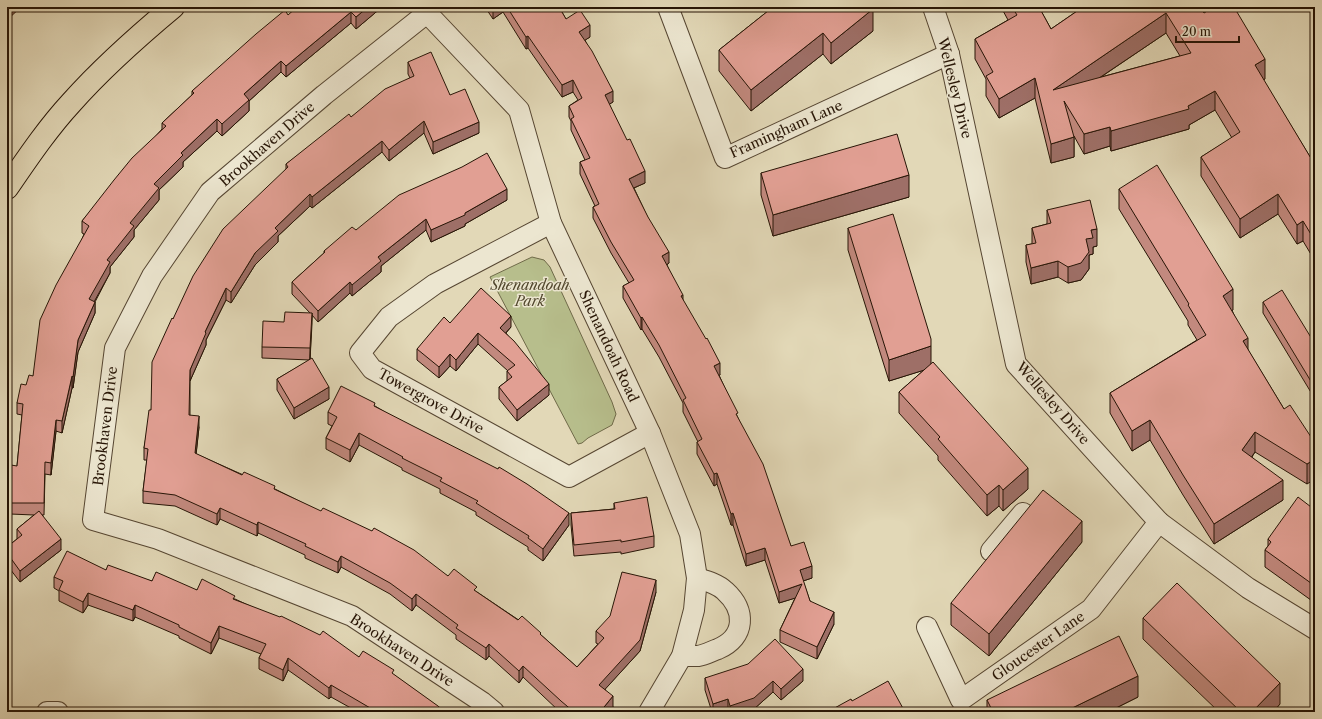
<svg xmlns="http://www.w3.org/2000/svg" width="1322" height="719" font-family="'Libre Caslon Text',serif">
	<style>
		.green { fill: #b7be8c; stroke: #6f6a49 }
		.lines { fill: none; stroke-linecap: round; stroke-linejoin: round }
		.minor-casing { stroke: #564632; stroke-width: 22 }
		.major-casing { stroke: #271506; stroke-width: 24 }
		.minor { stroke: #ece6d0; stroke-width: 20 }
		.major { stroke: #e2d8b7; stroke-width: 22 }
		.wall { fill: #c2897e; stroke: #271506; fill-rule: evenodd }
		.shaded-wall { fill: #9e6f67; stroke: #271506 }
		.building { fill: #e19f93; stroke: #271506; fill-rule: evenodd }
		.labels { text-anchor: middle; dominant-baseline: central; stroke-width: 3; stroke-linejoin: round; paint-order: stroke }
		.street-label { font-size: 14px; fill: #271506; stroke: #ece6d0 }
		.park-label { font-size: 14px; font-style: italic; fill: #52482e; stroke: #ece6d0 }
	</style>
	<rect width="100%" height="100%" fill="#e2d8b7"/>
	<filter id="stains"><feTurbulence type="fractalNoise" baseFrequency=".005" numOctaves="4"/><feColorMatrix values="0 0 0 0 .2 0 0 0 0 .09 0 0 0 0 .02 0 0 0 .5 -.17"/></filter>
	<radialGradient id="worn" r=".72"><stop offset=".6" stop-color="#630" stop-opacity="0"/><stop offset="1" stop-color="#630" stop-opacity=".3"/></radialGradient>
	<!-- green -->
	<path class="green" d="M 532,257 L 544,260 L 550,267 L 612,402 L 616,414 L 612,425 L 588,438 L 582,443 L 578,444 L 490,277 Z"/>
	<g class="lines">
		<defs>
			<g id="minor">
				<path d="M 424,7 L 427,13 L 519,110 L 551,223 L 650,433 L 690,534 L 697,578 L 694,610 L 682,656 L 649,712"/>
				<path d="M 668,7 L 725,158 L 949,54"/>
				<path d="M 933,7 L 949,54 L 1016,364 L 1159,522 L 1248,588 L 1315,629"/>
				<path d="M 427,13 L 324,95 L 210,192 L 152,276 L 115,348 L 93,520 L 158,539 L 352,616 L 482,702 L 494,712"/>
				<path d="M 551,223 L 435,284 L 389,317 L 360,353 L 372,369 L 569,477 L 650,433"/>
				<path d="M 991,551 L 1023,513"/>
				<path d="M 927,627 L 961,700 L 1091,609 L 1159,522"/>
				<path d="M 682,656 C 687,656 693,656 698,656 C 705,655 712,651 718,649 C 746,637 746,610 725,591 C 718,584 707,581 697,578"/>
				<path d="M 47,712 L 58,712"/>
			</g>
			<path id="major" d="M 7,188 C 27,159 47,129 71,103 C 102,68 137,37 173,7"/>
		</defs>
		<!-- minor casing -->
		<use href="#minor" class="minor-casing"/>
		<!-- major casing -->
		<use href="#major" class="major-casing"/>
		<!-- minor -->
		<use href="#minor" class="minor"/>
		<!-- major -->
		<use href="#major" class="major"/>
	</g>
	<!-- wall -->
	<g class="wall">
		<path d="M 382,7 L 356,29 L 351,23 L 286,77 L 281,72 L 249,101 L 249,111 L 222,136 L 217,131 L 183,162 L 183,167 L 159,190 L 159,200 L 134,230 L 134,237 L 110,267 L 110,273 L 95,302 L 95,313 L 78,352 L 73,388 L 72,388 L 62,433 L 56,431 L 51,475 L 45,474 L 44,515 L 42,515 L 61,550 L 20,582 L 7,565 L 7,547 L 17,539 L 17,529 L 34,515 L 10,514 L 10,503 L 17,466 L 22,415 L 17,414 L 17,403 L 26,385 L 33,376 L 84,234 L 82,233 L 82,221 L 162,129 L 162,123 L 192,95 L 192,91 L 288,15 Z"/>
		<path d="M 485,7 L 559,7 L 566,19 L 590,37 L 585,40 L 613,102 L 609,104 L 645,183 L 634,188 L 669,263 L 667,265 L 683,301 L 720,375 L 719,375 L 738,418 L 791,546 L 812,578 L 803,581 L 810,601 L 834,624 L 817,659 L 780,642 L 780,630 L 795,598 L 779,603 L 765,560 L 746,566 L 733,525 L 731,525 L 717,484 L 714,486 L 697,454 L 697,442 L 698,442 L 683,412 L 683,403 L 659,357 L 642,329 L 641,330 L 623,298 L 623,286 L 629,283 L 611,253 L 593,218 L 593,207 L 595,206 L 580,174 L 580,162 L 585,160 L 571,130 L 571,121 L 569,117 L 569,106 L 578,100 L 573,92 L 562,97 L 528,48 L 526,49 L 503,12 L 493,19 Z"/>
		<path d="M 773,7 L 873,31 L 831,64 L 823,54 L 751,111 L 719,71 L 719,50 Z"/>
		<path d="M 1001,7 L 1047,7 L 1041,11 L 1051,29 L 1083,7 L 1204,13 L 1265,79 L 1263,80 L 1315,165 L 1315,261 L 1303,241 L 1297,244 L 1278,214 L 1240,238 L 1201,176 L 1201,157 L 1232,138 L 1215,110 L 1189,125 L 1189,129 L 1111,151 L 1110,146 L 1084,154 L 1074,136 L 1074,157 L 1051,163 L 1035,98 L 999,118 L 986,96 L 986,79 L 975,59 L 975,39 L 1008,20 ZM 1166,33 L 1180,56 L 1101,77 Z"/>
		<path d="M 408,62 L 450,95 L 479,133 L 433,154 L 424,133 L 389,161 L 382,152 L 312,208 L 310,206 L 278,236 L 278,242 L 255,265 L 231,303 L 226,300 L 206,340 L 206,345 L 190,381 L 190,415 L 199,427 L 196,454 L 275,489 L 448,576 L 477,592 L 541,635 L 577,667 L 598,644 L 596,643 L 596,631 L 656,592 L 640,651 L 605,689 L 613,707 L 609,712 L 560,712 L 523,677 L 519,683 L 489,656 L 486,660 L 456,639 L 456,635 L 416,605 L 412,611 L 390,594 L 341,567 L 338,573 L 305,558 L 305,555 L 258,533 L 257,536 L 220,519 L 217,525 L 175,506 L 143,503 L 143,491 L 147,460 L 144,460 L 144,448 L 151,410 L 173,319 L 286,169 L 286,164 L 351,117 L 410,78 L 408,74 Z"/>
		<path d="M 761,173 L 909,197 L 773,236 L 761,195 Z"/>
		<path d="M 1119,189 L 1233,310 L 1232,310 L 1248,350 L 1284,409 L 1315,443 L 1307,484 L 1255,452 L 1252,457 L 1283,500 L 1214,544 L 1183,495 L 1150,440 L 1132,451 L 1110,413 L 1110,393 L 1197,340 L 1188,325 L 1188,321 L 1119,209 Z"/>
		<path d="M 507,200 L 465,224 L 465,226 L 431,242 L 426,230 L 381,266 L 381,272 L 352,296 L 350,293 L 318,322 L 312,315 L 310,359 L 329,399 L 294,419 L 277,390 L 277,379 L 310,360 L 262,358 L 262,347 L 284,322 L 310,313 L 292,294 L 292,282 L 324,253 L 324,251 L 356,230 Z"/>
		<path d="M 1047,210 L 1097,246 L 1093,247 L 1093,254 L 1089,255 L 1089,269 L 1081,280 L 1068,283 L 1058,277 L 1031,284 L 1026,262 L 1026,245 L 1032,244 L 1032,228 L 1047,224 Z"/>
		<path d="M 848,228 L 931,364 L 1028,489 L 1003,511 L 999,506 L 987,516 L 938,460 L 938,456 L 899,413 L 899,392 L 924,370 L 889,381 L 848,250 Z"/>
		<path d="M 1263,302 L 1315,344 L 1315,399 L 1263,313 Z"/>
		<path d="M 450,323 L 511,327 L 506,333 L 549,395 L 517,421 L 499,399 L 499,387 L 507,381 L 507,371 L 508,371 L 478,344 L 456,371 L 450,366 L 439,378 L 417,360 L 417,349 Z"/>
		<path d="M 375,406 L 569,525 L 543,561 L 528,550 L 528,547 L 476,515 L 476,512 L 440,493 L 440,489 L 402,470 L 402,468 L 359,445 L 350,462 L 326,449 L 326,438 L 332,426 L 328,424 L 328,412 Z"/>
		<path d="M 614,503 L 654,536 L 654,547 L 621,554 L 621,552 L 574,556 L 571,525 L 571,513 L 614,509 Z"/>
		<path d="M 1315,510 L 1315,603 L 1265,567 L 1265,550 L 1268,546 L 1268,539 Z"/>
		<path d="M 1082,542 L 989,656 L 951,625 L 951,603 Z"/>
		<path d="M 106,570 L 152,581 L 197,590 L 235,599 L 359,657 L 394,675 L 445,712 L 358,712 L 331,697 L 329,699 L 288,670 L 283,681 L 259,669 L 259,658 L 261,654 L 219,638 L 211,654 L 179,638 L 179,636 L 135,617 L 133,621 L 88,605 L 83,613 L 59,601 L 59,591 L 54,588 L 54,577 Z"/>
		<path d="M 1143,618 L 1280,704 L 1273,712 L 1219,712 L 1143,639 Z"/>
		<path d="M 705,678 L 803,681 L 781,700 L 773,692 L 754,709 L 745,712 L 728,712 L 728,711 L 724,712 L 712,712 L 705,690 Z"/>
		<path d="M 1138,697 L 1108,712 L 987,712 L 987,700 Z"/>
	</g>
	<!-- shaded-wall -->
	<g class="shaded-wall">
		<path d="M 7,7 L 21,7 L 7,20 Z"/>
		<path d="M 368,7 L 382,7 L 356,29 L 356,17 Z"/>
		<path d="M 494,7 L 503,7 L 503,12 L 493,19 L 493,8 Z"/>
		<path d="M 1033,7 L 1047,7 L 1033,15 Z"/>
		<path d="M 873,9 L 873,31 L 831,64 L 831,43 Z"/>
		<path d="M 351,12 L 351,23 L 286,77 L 286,66 Z"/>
		<path d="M 1166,13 L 1166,33 L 1053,109 L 1053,90 Z"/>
		<path d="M 590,25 L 590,37 L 579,44 L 579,32 Z"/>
		<path d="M 823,33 L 823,54 L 751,111 L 751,90 Z"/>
		<path d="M 528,36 L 528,48 L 526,49 L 526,37 Z"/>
		<path d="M 1265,59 L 1265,79 L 1255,85 L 1255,65 Z"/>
		<path d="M 281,61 L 281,72 L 249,101 L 249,111 L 222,136 L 222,124 L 244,94 Z"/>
		<path d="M 1035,78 L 1035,98 L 999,118 L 999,99 Z"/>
		<path d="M 573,80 L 573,92 L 562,97 L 562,85 Z"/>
		<path d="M 613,91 L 613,102 L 605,107 L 605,95 Z"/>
		<path d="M 1215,91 L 1215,110 L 1189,125 L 1189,129 L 1111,151 L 1111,131 L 1188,106 Z"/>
		<path d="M 217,119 L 217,131 L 183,162 L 183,167 L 159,190 L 159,200 L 134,230 L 134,237 L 110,267 L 110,273 L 89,311 L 89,299 L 107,260 L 154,184 L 181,153 Z"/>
		<path d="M 424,121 L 424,133 L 389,161 L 389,150 Z"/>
		<path d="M 479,122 L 479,133 L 433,154 L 433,142 Z"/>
		<path d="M 1110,127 L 1110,146 L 1084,154 L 1084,134 Z"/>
		<path d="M 1074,137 L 1074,157 L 1051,163 L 1051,144 Z"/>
		<path d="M 382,141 L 382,152 L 312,208 L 312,197 Z"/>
		<path d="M 645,171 L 645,183 L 629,190 L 629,179 Z"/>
		<path d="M 909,175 L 909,197 L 773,236 L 773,215 Z"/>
		<path d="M 507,189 L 507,200 L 465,224 L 465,226 L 431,242 L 431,230 L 465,213 Z"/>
		<path d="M 310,194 L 310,206 L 278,236 L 278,242 L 255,265 L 231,303 L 231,292 L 255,253 L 275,228 Z"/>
		<path d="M 1278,194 L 1278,214 L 1240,238 L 1240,219 Z"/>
		<path d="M 426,219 L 426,230 L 381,266 L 381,272 L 352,296 L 352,285 L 378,257 Z"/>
		<path d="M 1303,221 L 1303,241 L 1297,244 L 1297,225 Z"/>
		<path d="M 1097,229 L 1097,246 L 1093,247 L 1093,254 L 1089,255 L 1089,269 L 1081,280 L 1068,283 L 1068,267 L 1091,230 Z"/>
		<path d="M 669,252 L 669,263 L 662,268 L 662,256 Z"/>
		<path d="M 1058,261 L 1058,277 L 1031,284 L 1031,268 Z"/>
		<path d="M 350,282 L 350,293 L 318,322 L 318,311 Z"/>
		<path d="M 226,288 L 226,300 L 206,340 L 206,345 L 190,381 L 190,370 L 205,332 Z"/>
		<path d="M 1233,289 L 1233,310 L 1223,316 L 1223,296 Z"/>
		<path d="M 683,295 L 683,306 L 681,296 Z"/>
		<path d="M 95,302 L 95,313 L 78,352 L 73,388 L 73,377 L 78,340 Z"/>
		<path d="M 312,313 L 312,324 L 310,360 L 310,348 Z"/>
		<path d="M 511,316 L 511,327 L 500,339 L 500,328 Z"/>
		<path d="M 642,317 L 642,329 L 641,330 L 641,318 Z"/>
		<path d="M 478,333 L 478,344 L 456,371 L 456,360 Z"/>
		<path d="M 1248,338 L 1248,358 L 1243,341 Z"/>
		<path d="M 931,346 L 931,368 L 889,381 L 889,360 Z"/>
		<path d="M 450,354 L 450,366 L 439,378 L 439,367 Z"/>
		<path d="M 720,363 L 720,375 L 714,378 L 714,366 Z"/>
		<path d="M 72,376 L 72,388 L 62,433 L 62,421 Z"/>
		<path d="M 549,384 L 549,395 L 517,421 L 517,410 Z"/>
		<path d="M 329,387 L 329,399 L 294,419 L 294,408 Z"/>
		<path d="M 199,416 L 199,427 L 195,465 L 195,453 Z"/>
		<path d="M 56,420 L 56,431 L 51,475 L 51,463 Z"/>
		<path d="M 1150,420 L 1150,440 L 1132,451 L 1132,431 Z"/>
		<path d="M 1255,432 L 1255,452 L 1242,470 L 1242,450 Z"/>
		<path d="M 359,433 L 359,445 L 350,462 L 350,450 Z"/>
		<path d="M 1315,459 L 1315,479 L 1307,484 L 1307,464 Z"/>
		<path d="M 1028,468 L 1028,489 L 1003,511 L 1003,490 Z"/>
		<path d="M 717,473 L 717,484 L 714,486 L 714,474 Z"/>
		<path d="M 1283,480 L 1283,500 L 1214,544 L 1214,524 Z"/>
		<path d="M 999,485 L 999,506 L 987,516 L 987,495 Z"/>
		<path d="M 220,508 L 220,519 L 217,525 L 217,514 Z"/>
		<path d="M 569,513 L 569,525 L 543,561 L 543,549 Z"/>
		<path d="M 733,513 L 733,525 L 731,525 L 731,514 Z"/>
		<path d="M 1082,521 L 1082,542 L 989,656 L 989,634 Z"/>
		<path d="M 258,522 L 258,533 L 257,536 L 257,525 Z"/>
		<path d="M 61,539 L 61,550 L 20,582 L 20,571 Z"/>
		<path d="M 765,548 L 765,560 L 746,566 L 746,554 Z"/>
		<path d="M 341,556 L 341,567 L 338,573 L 338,562 Z"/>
		<path d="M 812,566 L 812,578 L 800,582 L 800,570 Z"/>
		<path d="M 656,580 L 656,592 L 640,651 L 599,696 L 599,685 Z"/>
		<path d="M 802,584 L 802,596 L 779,603 L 779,592 Z"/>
		<path d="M 88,593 L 88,605 L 83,613 L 83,602 Z"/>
		<path d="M 416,594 L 416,605 L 412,611 L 412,599 Z"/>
		<path d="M 135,605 L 135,617 L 133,621 L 133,610 Z"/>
		<path d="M 834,612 L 834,624 L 817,659 L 817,647 Z"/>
		<path d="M 219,626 L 219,638 L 211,654 L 211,643 Z"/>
		<path d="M 489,644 L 489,656 L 486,660 L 486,648 Z"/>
		<path d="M 288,658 L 288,670 L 283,681 L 283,670 Z"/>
		<path d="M 523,666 L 523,677 L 519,683 L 519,671 Z"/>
		<path d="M 803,669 L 803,681 L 781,700 L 781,689 Z"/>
		<path d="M 1138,676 L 1138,697 L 1108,712 L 1064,712 Z"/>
		<path d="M 773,681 L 773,692 L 754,709 L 745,712 L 730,712 L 730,706 Z"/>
		<path d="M 1280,683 L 1280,704 L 1273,712 L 1252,712 Z"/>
		<path d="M 331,685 L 331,697 L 329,699 L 329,688 Z"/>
		<path d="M 613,696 L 613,707 L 609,712 L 600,712 Z"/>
		<path d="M 728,699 L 728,711 L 724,712 L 713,712 L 713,704 Z"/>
	</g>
	<!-- building -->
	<g class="building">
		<path d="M 297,7 L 368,7 L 356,17 L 351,12 L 286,66 L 281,61 L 244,94 L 249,100 L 222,124 L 217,119 L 181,153 L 183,155 L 154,184 L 159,188 L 130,223 L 134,226 L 107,260 L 110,262 L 89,299 L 95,302 L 78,340 L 73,377 L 72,376 L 62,421 L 56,420 L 51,463 L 45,462 L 44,503 L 10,503 L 11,465 L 17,466 L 23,404 L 17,403 L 21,384 L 26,385 L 29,375 L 33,376 L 40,320 L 56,285 L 89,226 L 82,221 L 114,180 L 132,158 L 166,126 L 162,123 L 194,93 L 192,91 L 256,34 L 285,10 L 288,15 Z"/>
		<path d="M 507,7 L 559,7 L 566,19 L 580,10 L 590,25 L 579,32 L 592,51 L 613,91 L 605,95 L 627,140 L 630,139 L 645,171 L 629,179 L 648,217 L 669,252 L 662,256 L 683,295 L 681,296 L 706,339 L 707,338 L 720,363 L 714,366 L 738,413 L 736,414 L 763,464 L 791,546 L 804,542 L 812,566 L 800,570 L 810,601 L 834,612 L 817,647 L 780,630 L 802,584 L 779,592 L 765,548 L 746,554 L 733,513 L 731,514 L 717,473 L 714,474 L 697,442 L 702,439 L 683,400 L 686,398 L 659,345 L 642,317 L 641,318 L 623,286 L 634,280 L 611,242 L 593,207 L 599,204 L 580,162 L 590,158 L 571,119 L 574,117 L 569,106 L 582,98 L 573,80 L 562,85 L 528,36 L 526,37 Z"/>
		<path d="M 773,7 L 871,7 L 873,9 L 831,43 L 823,33 L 751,90 L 719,50 Z"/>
		<path d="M 1012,7 L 1039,7 L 1051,29 L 1083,7 L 1200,7 L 1204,13 L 1214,7 L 1234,7 L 1265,59 L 1255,65 L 1315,165 L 1315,241 L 1303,221 L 1297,225 L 1278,194 L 1240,219 L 1201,157 L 1240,132 L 1215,91 L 1188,106 L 1189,109 L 1111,131 L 1110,127 L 1084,134 L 1064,101 L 1074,137 L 1051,144 L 1035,78 L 999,99 L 986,76 L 993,72 L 975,39 L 1017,15 ZM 1166,13 L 1191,53 L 1053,90 Z"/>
		<path d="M 431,52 L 450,95 L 465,89 L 479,122 L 433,142 L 424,121 L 389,150 L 382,141 L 312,197 L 310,194 L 275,228 L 278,231 L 255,253 L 231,292 L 226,288 L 205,332 L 206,333 L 190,370 L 189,415 L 199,416 L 195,453 L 242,475 L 244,472 L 275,486 L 274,489 L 321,511 L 323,508 L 372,531 L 374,528 L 414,550 L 448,576 L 454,569 L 477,587 L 474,590 L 518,620 L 522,616 L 541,633 L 540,634 L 577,667 L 604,638 L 596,631 L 610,616 L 622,572 L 656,580 L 640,640 L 599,685 L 613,696 L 600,712 L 574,712 L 561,701 L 523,666 L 519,671 L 489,644 L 486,648 L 456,628 L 458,625 L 416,594 L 412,599 L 390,583 L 341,556 L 338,562 L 305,546 L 306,544 L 258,522 L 257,525 L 220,508 L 217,514 L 175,495 L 143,491 L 148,449 L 144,448 L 149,410 L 151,410 L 152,362 L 172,318 L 173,319 L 193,276 L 223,229 L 288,167 L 286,164 L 349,114 L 351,117 L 385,89 L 414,76 L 408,62 Z"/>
		<path d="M 897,134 L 909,175 L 773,215 L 761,173 Z"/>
		<path d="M 487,153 L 507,189 L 465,213 L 465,215 L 431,230 L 426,219 L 378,257 L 381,261 L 352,285 L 350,282 L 318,311 L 292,282 L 325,252 L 324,251 L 352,227 L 356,230 L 399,195 L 462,167 Z"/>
		<path d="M 1157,165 L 1233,289 L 1223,296 L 1248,338 L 1243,341 L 1284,409 L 1290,405 L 1315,443 L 1315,459 L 1307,464 L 1255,432 L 1242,450 L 1283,480 L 1214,524 L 1183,475 L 1150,420 L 1132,431 L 1110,393 L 1206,335 L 1188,305 L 1189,304 L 1119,189 Z"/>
		<path d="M 1090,200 L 1097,229 L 1091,230 L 1093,238 L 1086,239 L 1089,252 L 1081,263 L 1068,267 L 1058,261 L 1031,268 L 1026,245 L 1036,243 L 1032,228 L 1051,223 L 1047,210 Z"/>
		<path d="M 893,214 L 931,339 L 931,346 L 889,360 L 848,228 Z"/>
		<path d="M 481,288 L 511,316 L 500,328 L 514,341 L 549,384 L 517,410 L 499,387 L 512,377 L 507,371 L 515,365 L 478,333 L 456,360 L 450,354 L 439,367 L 417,349 L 444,317 L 450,323 Z"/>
		<path d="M 1282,290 L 1315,344 L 1315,388 L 1263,302 Z"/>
		<path d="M 285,312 L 312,313 L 310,348 L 262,347 L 263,321 L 284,322 Z"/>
		<path d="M 312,358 L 329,387 L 294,408 L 277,379 Z"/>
		<path d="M 933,362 L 1028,468 L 1003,490 L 999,485 L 987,495 L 938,439 L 940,437 L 899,392 Z"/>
		<path d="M 341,386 L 375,403 L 374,406 L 413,426 L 498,469 L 499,467 L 527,484 L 569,513 L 543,549 L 528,538 L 529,536 L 476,503 L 478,501 L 440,481 L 442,478 L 402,458 L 403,457 L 359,433 L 350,450 L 326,438 L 337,417 L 328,412 Z"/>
		<path d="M 1043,490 L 1082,521 L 989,634 L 951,603 Z"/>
		<path d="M 647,497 L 654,536 L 621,542 L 621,540 L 574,545 L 571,513 L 615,509 L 614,503 Z"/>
		<path d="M 1298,497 L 1315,510 L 1315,586 L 1265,550 L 1271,542 L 1268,539 Z"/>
		<path d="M 39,511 L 61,539 L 20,571 L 7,553 L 7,547 L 22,535 L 17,529 Z"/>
		<path d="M 67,551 L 106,570 L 108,565 L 152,581 L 156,572 L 197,590 L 202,579 L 235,596 L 233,599 L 280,617 L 281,616 L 320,635 L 323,631 L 359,657 L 363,651 L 394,670 L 392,673 L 438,706 L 445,712 L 377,712 L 331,685 L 329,688 L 288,658 L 283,670 L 259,658 L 266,644 L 219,626 L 211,643 L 179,627 L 179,625 L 135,605 L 133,610 L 88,593 L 83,602 L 59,590 L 63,581 L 54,577 Z"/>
		<path d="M 1177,583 L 1280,683 L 1252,712 L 1241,712 L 1143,618 Z"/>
		<path d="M 1119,636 L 1138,676 L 1064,712 L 993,712 L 987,700 Z"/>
		<path d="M 775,639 L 803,669 L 781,689 L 773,681 L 754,698 L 730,706 L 728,699 L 713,704 L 705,678 L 748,664 Z"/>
		<path d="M 888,681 L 905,712 L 832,712 L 831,710 L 851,699 L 852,701 Z"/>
	</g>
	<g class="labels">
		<!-- street labels -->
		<g class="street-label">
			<text transform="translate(955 88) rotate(76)">Wellesley Drive</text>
			<text transform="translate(786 129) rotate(-24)">Framingham Lane</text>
			<text transform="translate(267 144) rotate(-41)">Brookhaven Drive</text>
			<text transform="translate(609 346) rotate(65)">Shenandoah Road</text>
			<text transform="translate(431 401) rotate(29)">Towergrove Drive</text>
			<text transform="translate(1053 403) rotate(49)">Wellesley Drive</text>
			<text transform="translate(105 426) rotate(-83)">Brookhaven Drive</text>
			<text transform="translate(1038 646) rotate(-35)">Gloucester Lane</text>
			<text transform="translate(402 650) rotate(33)">Brookhaven Drive</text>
		</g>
		<!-- park labels -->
		<g class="park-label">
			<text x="530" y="285">Shenandoah<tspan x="530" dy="16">Park</tspan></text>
		</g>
	</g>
	<!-- margin -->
	<rect width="1322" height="719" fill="none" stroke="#e2d8b7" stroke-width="24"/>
	<rect x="8" y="8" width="1306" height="703" fill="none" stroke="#271506" stroke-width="2"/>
	<rect x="12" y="12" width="1298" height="695" fill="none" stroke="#271506"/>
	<!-- scale -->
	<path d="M1176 36v6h63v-6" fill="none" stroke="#271506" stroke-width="2"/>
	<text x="1182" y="36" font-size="12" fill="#271506" stroke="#ece6d0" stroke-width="3" paint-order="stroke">20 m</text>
	<rect width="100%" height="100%" filter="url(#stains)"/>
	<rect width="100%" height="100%" fill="url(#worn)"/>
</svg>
